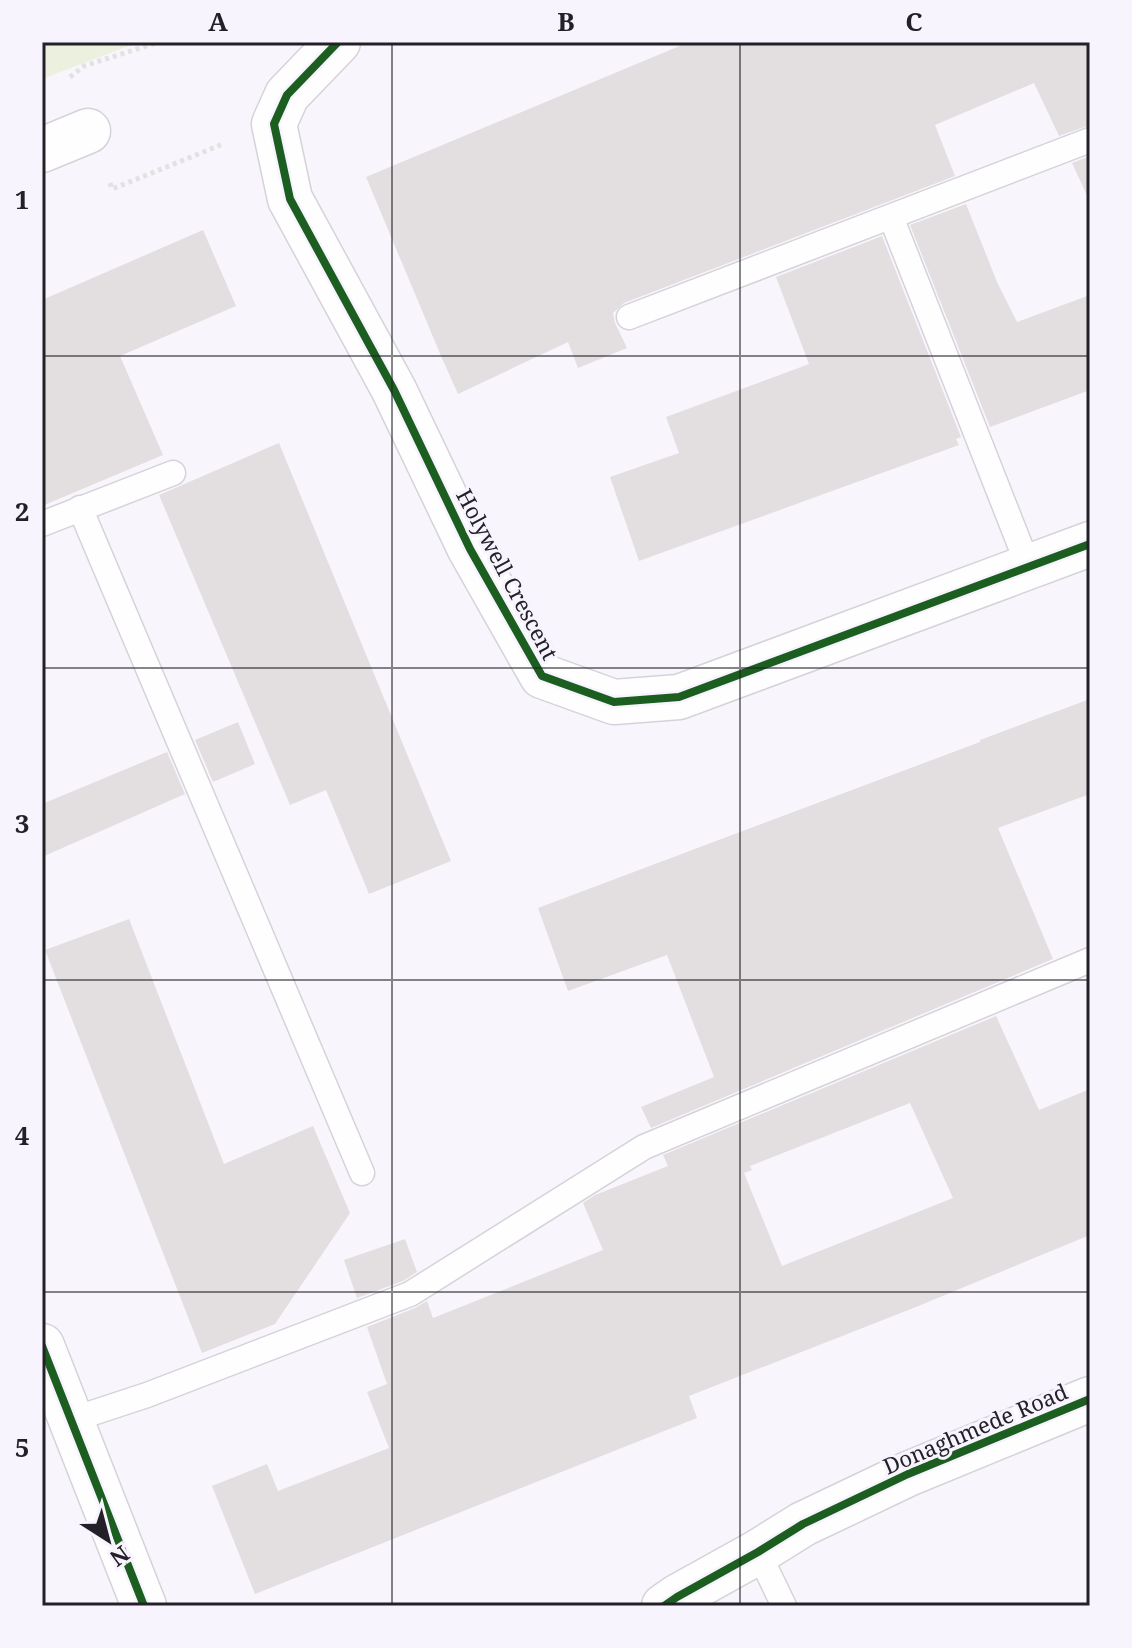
<svg xmlns="http://www.w3.org/2000/svg" width="1132" height="1648" font-family="'Noto Serif',serif">
	<style>
		.grass { fill: #ebf1de }
		.building { fill: #e3dee0; fill-rule: evenodd }
		.lines { fill: none; stroke-linecap: round; stroke-linejoin: round }
		.lane-casing { stroke: #d5d3d9; stroke-width: 27 }
		.street-casing { stroke: #d5d3d9; stroke-width: 47 }
		.path { stroke: #e2e2e3; stroke-width: 5; stroke-dasharray: 4 4; stroke-linecap: butt }
		.lane { stroke: #fefeff; stroke-width: 24 }
		.street { stroke: #fefeff; stroke-width: 44 }
		.cycleway-casing { stroke: #f7f4fe; stroke-width: 13 }
		.cycleway { stroke: #1b5e20; stroke-width: 8 }
		.grid { fill: none; stroke: #232127; stroke-width: 2; stroke-opacity: 0.55 }
		.labels { text-anchor: middle; dominant-baseline: central; stroke-width: 6; stroke-linejoin: round; paint-order: stroke }
		.street-label { font-size: 22px; fill: #232127; stroke: #f7f4fe }
		.neatline { fill: none; stroke: #232127; stroke-width: 3 }
		.grid-label { font-size: 26px; text-anchor: middle; font-weight: bold; fill: #232127 }
	</style>
	<rect width="100%" height="100%" fill="#f8f6fc"/>
	<!-- grass -->
	<path class="grass" d="M 42,42 L 139,42 L 42,79 Z"/>
	<!-- building -->
	<g class="building">
		<path d="M 689,42 L 1090,42 L 1090,125 L 1059,136 L 1034,83 L 935,125 L 955,176 L 624,303 L 613,313 L 615,323 L 627,348 L 578,368 L 568,342 L 458,394 L 441,356 L 366,177 Z"/>
		<path d="M 1090,156 L 1090,202 L 1072,163 Z"/>
		<path d="M 966,204 L 997,282 L 1017,322 L 1090,295 L 1090,390 L 990,427 L 910,225 Z"/>
		<path d="M 203,230 L 236,306 L 120,356 L 163,455 L 42,506 L 42,300 Z"/>
		<path d="M 882,236 L 961,437 L 956,439 L 959,445 L 639,561 L 610,477 L 679,453 L 666,417 L 809,364 L 776,277 Z"/>
		<path d="M 279,443 L 451,861 L 369,894 L 326,790 L 290,805 L 159,495 Z"/>
		<path d="M 1090,699 L 1090,794 L 998,828 L 1053,959 L 651,1128 L 641,1107 L 714,1077 L 667,955 L 568,991 L 538,908 L 908,769 L 980,742 L 980,740 Z"/>
		<path d="M 238,722 L 255,764 L 213,782 L 195,740 Z"/>
		<path d="M 167,752 L 185,794 L 42,857 L 42,804 Z"/>
		<path d="M 129,919 L 224,1164 L 313,1126 L 350,1213 L 275,1324 L 202,1353 L 45,950 Z"/>
		<path d="M 996,1016 L 1039,1110 L 1090,1089 L 1090,1235 L 916,1307 L 689,1396 L 697,1418 L 255,1594 L 212,1486 L 267,1464 L 278,1491 L 389,1448 L 367,1392 L 387,1384 L 367,1327 L 415,1308 L 427,1301 L 433,1318 L 603,1250 L 583,1203 L 595,1195 L 668,1166 L 663,1155 ZM 910,1103 L 953,1198 L 782,1266 L 744,1173 L 752,1170 L 750,1166 Z"/>
		<path d="M 405,1239 L 417,1272 L 403,1281 L 357,1298 L 344,1260 Z"/>
	</g>
	<g class="lines">
		<defs>
			<g id="lane">
				<path d="M 891,217 L 1029,568"/>
				<path d="M 629,317 L 1090,140"/>
				<path d="M 80,508 L 362,1173"/>
				<path d="M 42,524 L 173,473"/>
				<path d="M 71,1420 L 147,1395 L 410,1294 L 644,1147 L 1090,960"/>
				<path d="M 758,1552 L 784,1606"/>
			</g>
			<g id="street">
				<path d="M 338,42 L 287,95 L 274,124 L 290,199 L 394,390 L 470,549 L 542,676 L 614,702 L 679,697 L 1090,544"/>
				<path d="M 42,150 L 88,131"/>
				<path d="M 42,1346 L 144,1606"/>
				<path d="M 664,1606 L 677,1597 L 758,1552 L 803,1524 L 908,1474 L 1090,1399"/>
			</g>
		</defs>
		<!-- lane casing -->
		<use href="#lane" class="lane-casing"/>
		<!-- street casing -->
		<use href="#street" class="street-casing"/>
		<!-- path -->
		<g class="path">
			<path d="M 70,77 L 84,66 L 159,42"/>
			<path d="M 110,183 L 112,189 L 223,144"/>
		</g>
		<!-- lane -->
		<use href="#lane" class="lane"/>
		<!-- street -->
		<use href="#street" class="street"/>
		<defs>
			<g id="cycleway">
				<path d="M 338,42 L 287,95 L 274,124 L 290,199 L 394,390 L 470,549 L 542,676 L 614,702 L 679,697 L 1090,544"/>
				<path d="M 42,1346 L 144,1606"/>
				<path d="M 664,1606 L 677,1597 L 758,1552 L 803,1524 L 908,1474 L 1090,1399"/>
			</g>
		</defs>
		<!-- cycleway casing -->
		<use href="#cycleway" class="cycleway-casing"/>
		<!-- cycleway -->
		<use href="#cycleway" class="cycleway"/>
	</g>
	<!-- grid -->
	<path class="grid" d="M 392,42 L 392,1606M 740,42 L 740,1606M 42,356 L 1090,356M 42,668 L 1090,668M 42,980 L 1090,980M 42,1292 L 1090,1292"/>
	<g class="labels">
		<!-- street labels -->
		<g class="street-label">
			<text transform="translate(508 574) rotate(62)">Holywell Crescent</text>
			<text transform="translate(975 1428) rotate(-23)">Donaghmede Road</text>
		</g>
	</g>
	<!-- border -->
	<rect width="1132" height="1648" fill="none" stroke="#f7f4fe" stroke-width="88"/>
	<!-- north arrow -->
	<g transform="translate(108 1540) rotate(144)" stroke="#f7f4fe" stroke-width="6" paint-order="stroke">
	<path d="M0-6L14 30L0 20L-14 30Z" fill="#232127"/>
	<text y="-12" font-size="22" font-weight="bold" text-anchor="middle" fill="#232127">N</text>
	</g>
	<rect x="44" y="44" width="1044" height="1560" class="neatline"/>
	<g class="grid-label">
		<text x="218" y="31">A</text>
		<text x="566" y="31">B</text>
		<text x="914" y="31">C</text>
		<text x="22" y="209">1</text>
		<text x="22" y="521">2</text>
		<text x="22" y="833">3</text>
		<text x="22" y="1145">4</text>
		<text x="22" y="1457">5</text>
	</g>
</svg>
